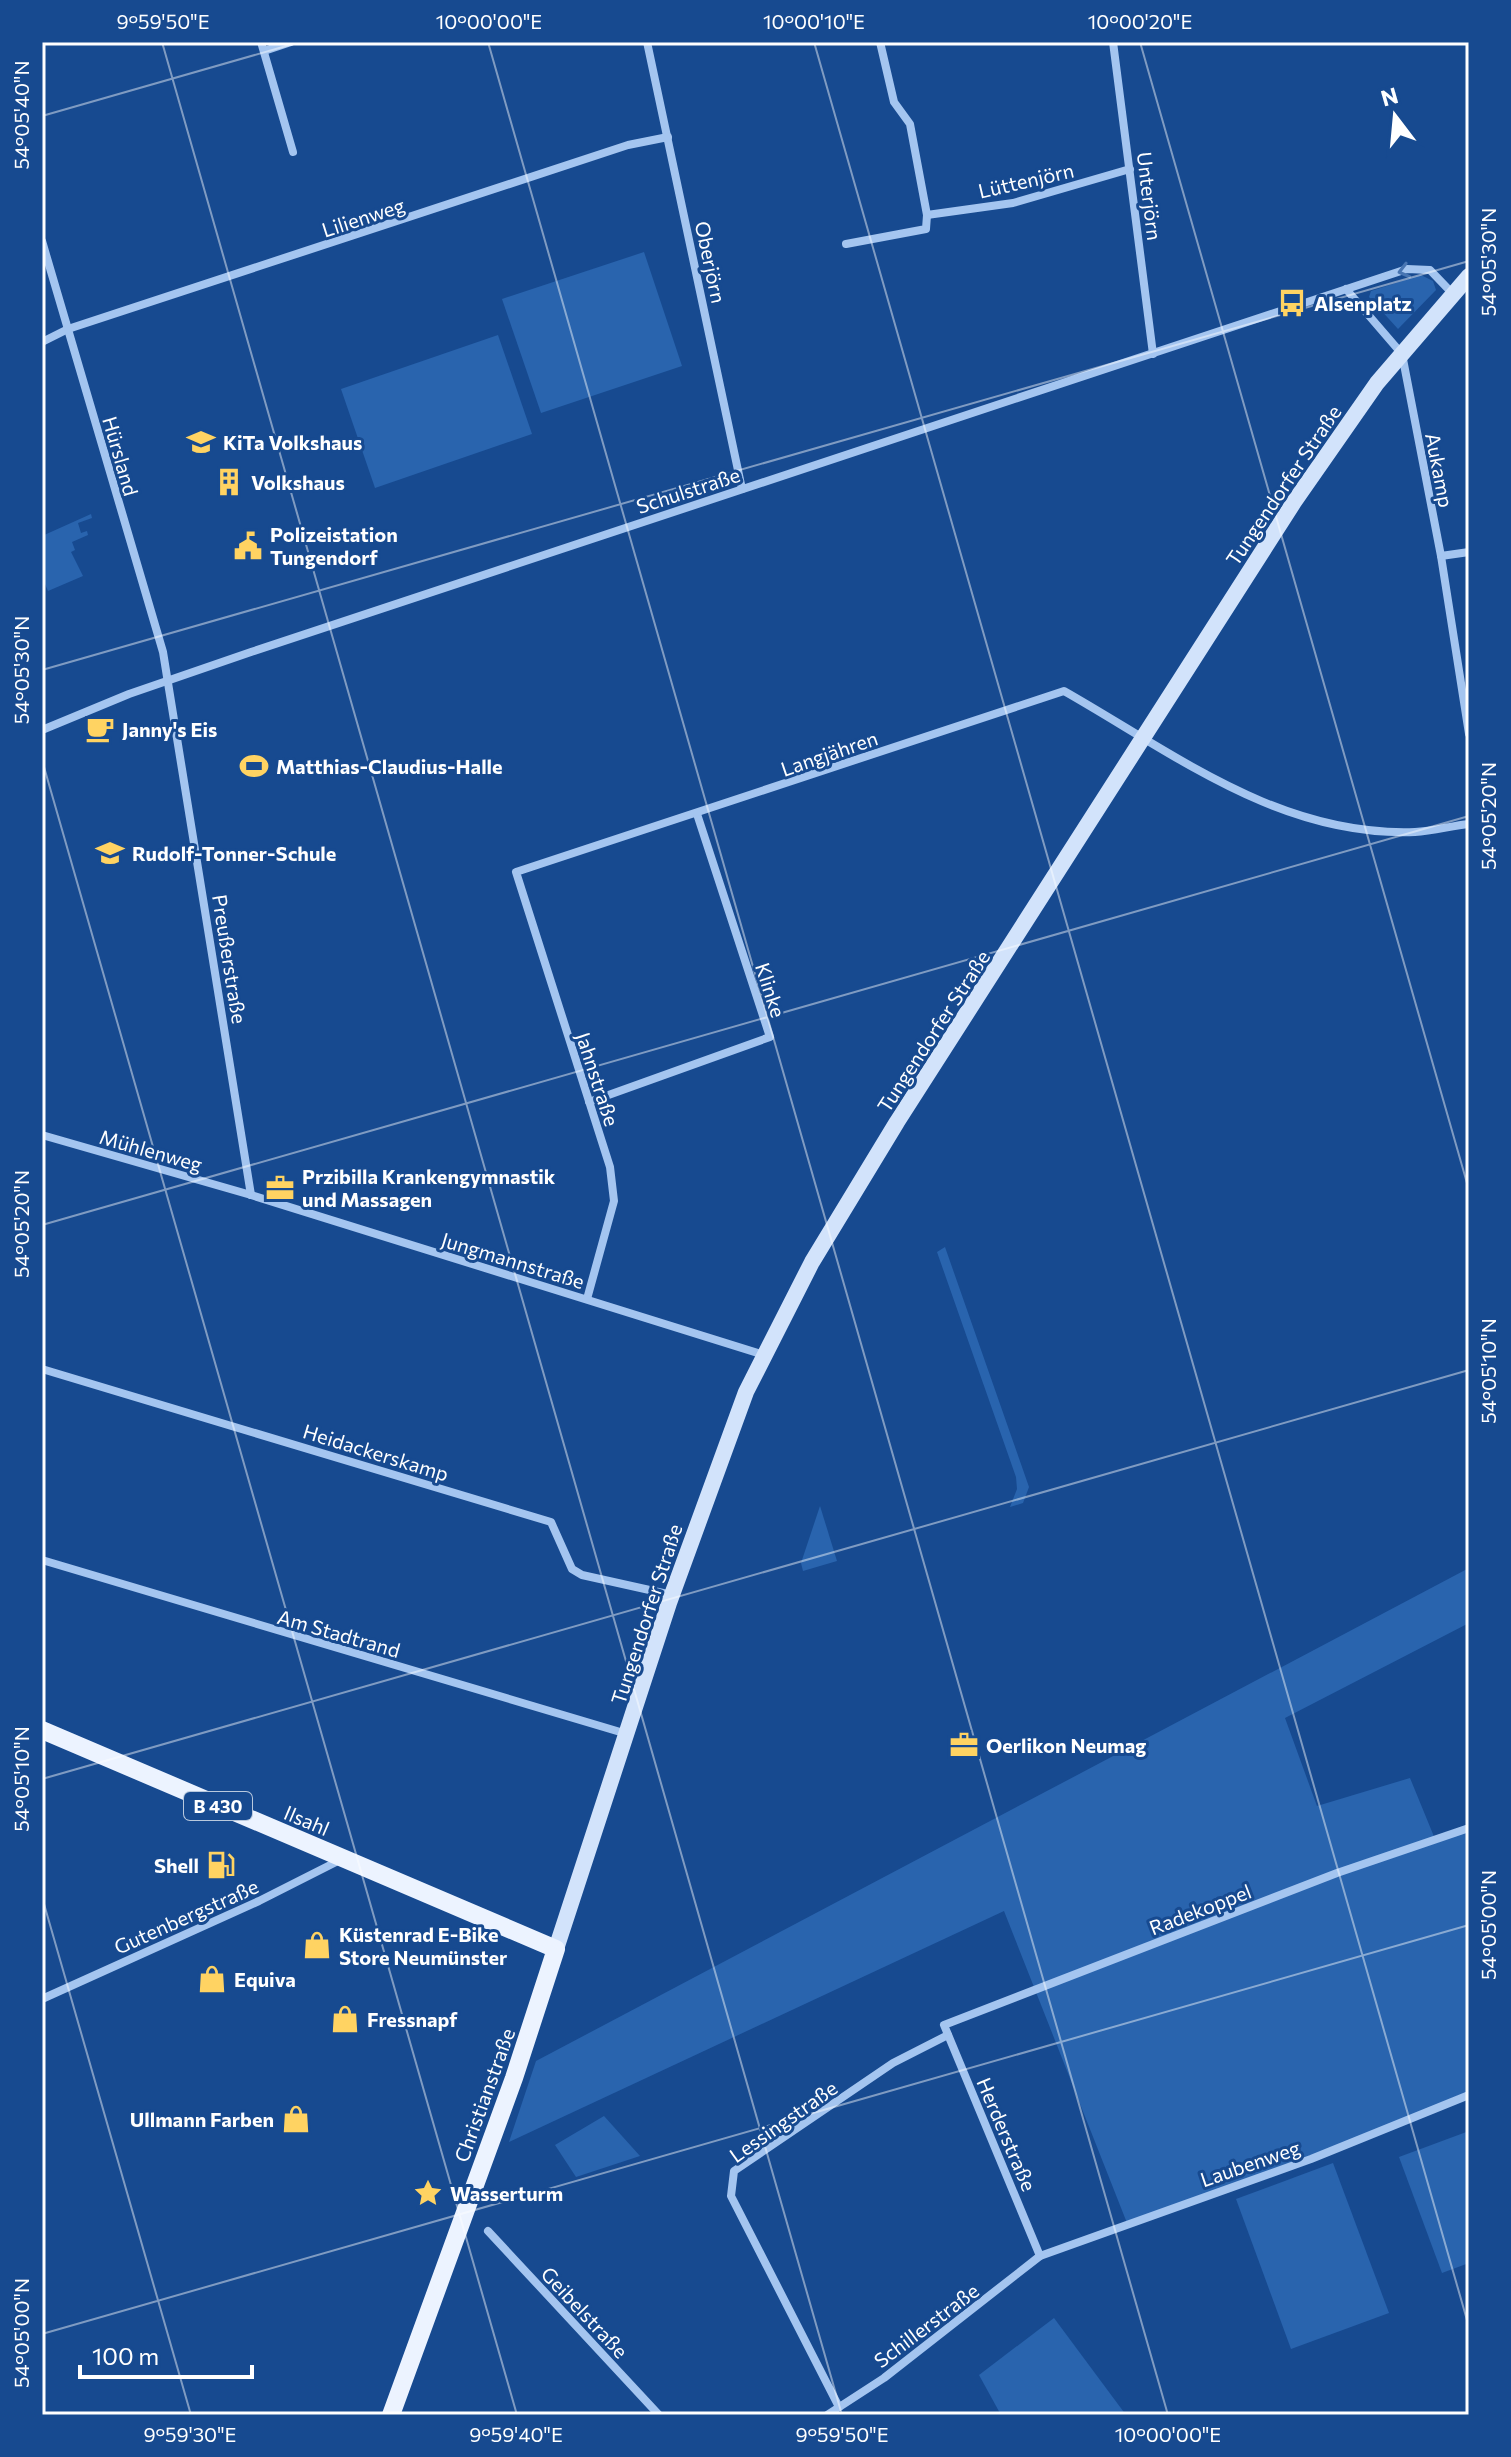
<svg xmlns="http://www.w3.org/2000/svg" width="1511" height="2457" font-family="Commissioner,sans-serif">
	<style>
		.green { fill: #2964ae }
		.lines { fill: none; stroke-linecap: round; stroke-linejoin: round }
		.street { stroke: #a4c5f0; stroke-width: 8 }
		.secondary { stroke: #d2e3fb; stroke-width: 16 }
		.primary { stroke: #ecf3ff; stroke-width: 18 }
		.oneway { stroke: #4875b2 }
		.ticks { fill: none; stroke: #fff; stroke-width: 2; stroke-opacity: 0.45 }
		.labels { text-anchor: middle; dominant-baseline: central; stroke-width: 6; stroke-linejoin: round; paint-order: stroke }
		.shield { fill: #174a90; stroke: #b9c9de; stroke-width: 2 }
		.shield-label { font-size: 18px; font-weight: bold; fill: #fff }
		.street-label { font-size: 20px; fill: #fff; stroke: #174a90 }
		.poi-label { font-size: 20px; font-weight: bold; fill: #fff; stroke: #174a90; text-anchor: start }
		.neatline { fill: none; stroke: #fff; stroke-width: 3 }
		.ticks-label { font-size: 20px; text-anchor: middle; fill: #fff }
	</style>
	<rect width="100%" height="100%" fill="#174a90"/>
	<!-- green -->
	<g class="green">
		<path d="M 644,252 L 682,366 L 541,413 L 502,299 Z"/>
		<path d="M 1421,275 L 1433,281 L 1436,290 L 1398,329 L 1369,297 L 1371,291 Z"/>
		<path d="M 498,335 L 532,434 L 375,488 L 341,389 Z"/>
		<path d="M 91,514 L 92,518 L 78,523 L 81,533 L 87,531 L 88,535 L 72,542 L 75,550 L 71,552 L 83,576 L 48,591 L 42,577 L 42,536 Z"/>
		<path d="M 945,1247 L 1029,1487 L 1023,1503 L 1010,1507 L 1017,1489 L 1016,1477 L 937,1252 Z"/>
		<path d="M 820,1506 L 837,1561 L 803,1571 L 801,1563 Z"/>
		<path d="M 1469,1568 L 1469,1623 L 1285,1718 L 1317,1806 L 1410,1778 L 1435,1839 L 1469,1828 L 1469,2095 L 1311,2159 L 1127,2223 L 1004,1911 L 509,2142 L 536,2061 Z"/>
		<path d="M 604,2116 L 640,2156 L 576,2177 L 555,2145 Z"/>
		<path d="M 1469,2131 L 1469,2263 L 1442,2273 L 1399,2157 Z"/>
		<path d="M 1333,2163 L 1389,2313 L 1291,2349 L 1236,2199 Z"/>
		<path d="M 1054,2318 L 1126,2415 L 1001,2415 L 979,2375 Z"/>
	</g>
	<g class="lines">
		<!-- street -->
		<g class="street">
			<path d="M 261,42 L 293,152"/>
			<path d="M 647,42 L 742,489"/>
			<path d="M 1113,42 L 1153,354"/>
			<path d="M 264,51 L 291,42"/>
			<path d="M 927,215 L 1013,203 L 1130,169"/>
			<path d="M 42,241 L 163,652 L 251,1195"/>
			<path d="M 846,244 L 926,229 L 927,215 L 910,124 L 894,102 L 880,42"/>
			<path d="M 1346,289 L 1402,354 L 1441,556 L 1469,734"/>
			<path d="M 42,342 L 68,329 L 628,145 L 668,137"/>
			<path d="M 1441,556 L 1469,552"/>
			<path d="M 42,730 L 129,694 L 251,652 L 1407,269 L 1430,270 L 1453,294"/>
			<path d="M 589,1102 L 770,1037 L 697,814"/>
			<path d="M 42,1135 L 251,1195 L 764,1355"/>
			<path d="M 587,1299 L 614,1201 L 610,1167 L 516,872 L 1064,691 C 1175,754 1280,837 1415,832 C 1433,831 1451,826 1469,824"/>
			<path d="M 42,1369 L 551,1522 L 572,1569 L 582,1575 L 672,1595"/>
			<path d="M 42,1560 L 627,1734"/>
			<path d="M 42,1999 L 259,1901 L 342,1859"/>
			<path d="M 488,2231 L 659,2415"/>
			<path d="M 1040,2256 L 944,2025 L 1337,1873 L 1469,1828"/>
			<path d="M 839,2407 L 731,2196 L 734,2171 L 893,2063 L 948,2035"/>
			<path d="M 827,2415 L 884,2378 L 1040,2256 L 1311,2159 L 1469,2095"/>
		</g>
		<!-- secondary -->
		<path class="secondary" d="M 556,1949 L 669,1603 L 746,1392 L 812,1262 L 897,1122 L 1294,502 L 1377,383 L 1469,276"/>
		<!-- primary -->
		<path class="primary" d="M 42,1730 L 556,1949 L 514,2078 L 391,2415"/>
	</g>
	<!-- one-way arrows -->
	<defs><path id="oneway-chevron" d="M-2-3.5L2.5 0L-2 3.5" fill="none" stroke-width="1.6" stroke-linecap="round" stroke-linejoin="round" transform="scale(2)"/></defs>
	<use class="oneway" href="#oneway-chevron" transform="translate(1404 271) rotate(165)"/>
	<!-- ticks -->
	<path class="ticks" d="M 162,42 L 842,2415M 488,42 L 1168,2415M 814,42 L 1469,2327M 1140,42 L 1469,1190M 1466,42 L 1469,53M 42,116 L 300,42M 42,670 L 1469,261M 42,760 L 517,2415M 42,1225 L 1469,816M 42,1779 L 1469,1370M 42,1897 L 191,2415M 42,2334 L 1469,1925"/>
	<!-- icons -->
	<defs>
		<symbol id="bus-bare" viewBox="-9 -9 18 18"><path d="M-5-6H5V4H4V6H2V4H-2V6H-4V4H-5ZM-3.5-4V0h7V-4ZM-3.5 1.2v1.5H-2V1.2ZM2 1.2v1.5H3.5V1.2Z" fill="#ffd362" stroke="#174a90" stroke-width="2.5" paint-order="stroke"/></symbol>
		<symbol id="school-bare" viewBox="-9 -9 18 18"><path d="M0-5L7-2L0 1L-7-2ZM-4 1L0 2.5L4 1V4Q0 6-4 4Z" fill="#ffd362" stroke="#174a90" stroke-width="2.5" paint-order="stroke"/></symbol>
		<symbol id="building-bare" viewBox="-9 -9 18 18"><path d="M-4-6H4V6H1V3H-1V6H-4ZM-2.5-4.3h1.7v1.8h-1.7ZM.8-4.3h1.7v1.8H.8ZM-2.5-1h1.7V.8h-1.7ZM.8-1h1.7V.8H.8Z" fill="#ffd362" stroke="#174a90" stroke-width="2.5" paint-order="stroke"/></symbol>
		<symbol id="civic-bare" viewBox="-9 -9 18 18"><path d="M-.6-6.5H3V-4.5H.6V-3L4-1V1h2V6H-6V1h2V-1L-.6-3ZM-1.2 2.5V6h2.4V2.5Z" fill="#ffd362" stroke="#174a90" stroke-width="2.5" paint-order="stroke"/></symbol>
		<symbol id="cafe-bare" viewBox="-9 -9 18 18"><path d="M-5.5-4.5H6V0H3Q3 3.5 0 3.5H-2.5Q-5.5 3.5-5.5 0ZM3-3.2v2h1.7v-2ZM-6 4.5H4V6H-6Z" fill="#ffd362" stroke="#174a90" stroke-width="2.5" paint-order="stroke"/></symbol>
		<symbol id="stadium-bare" viewBox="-9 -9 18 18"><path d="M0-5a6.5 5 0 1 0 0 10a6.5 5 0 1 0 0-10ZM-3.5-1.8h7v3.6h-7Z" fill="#ffd362" stroke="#174a90" stroke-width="2.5" paint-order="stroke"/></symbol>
		<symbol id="office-bare" viewBox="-9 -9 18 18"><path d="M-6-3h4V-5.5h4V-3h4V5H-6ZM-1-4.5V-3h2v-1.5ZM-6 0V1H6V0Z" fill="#ffd362" stroke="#174a90" stroke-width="2.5" paint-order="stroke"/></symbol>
		<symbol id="fuel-bare" viewBox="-9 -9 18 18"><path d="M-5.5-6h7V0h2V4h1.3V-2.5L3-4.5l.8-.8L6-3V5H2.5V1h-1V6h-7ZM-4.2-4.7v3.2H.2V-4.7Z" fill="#ffd362" stroke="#174a90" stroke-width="2.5" paint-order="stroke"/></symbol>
		<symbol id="shop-bare" viewBox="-9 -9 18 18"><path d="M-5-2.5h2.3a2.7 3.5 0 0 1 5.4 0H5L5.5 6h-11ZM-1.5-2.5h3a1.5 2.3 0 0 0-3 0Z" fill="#ffd362" stroke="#174a90" stroke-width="2.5" paint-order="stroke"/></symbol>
		<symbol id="sight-bare" viewBox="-9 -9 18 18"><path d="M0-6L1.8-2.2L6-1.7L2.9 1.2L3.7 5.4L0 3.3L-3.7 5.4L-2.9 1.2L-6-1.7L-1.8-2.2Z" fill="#ffd362" stroke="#174a90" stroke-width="2.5" paint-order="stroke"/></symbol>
	</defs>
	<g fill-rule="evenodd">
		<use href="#bus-bare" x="1272" y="283" width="40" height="40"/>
		<use href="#school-bare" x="181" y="422" width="40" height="40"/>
		<use href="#building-bare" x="209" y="462" width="40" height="40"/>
		<use href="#civic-bare" x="228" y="526" width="40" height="40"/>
		<use href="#cafe-bare" x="80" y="709" width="40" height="40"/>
		<use href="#stadium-bare" x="234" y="746" width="40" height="40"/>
		<use href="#school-bare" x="90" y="833" width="40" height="40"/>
		<use href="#office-bare" x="260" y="1168" width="40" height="40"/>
		<use href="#office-bare" x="944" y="1725" width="40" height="40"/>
		<use href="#fuel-bare" x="201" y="1845" width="40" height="40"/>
		<use href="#shop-bare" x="297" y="1925" width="40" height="40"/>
		<use href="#shop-bare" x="192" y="1959" width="40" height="40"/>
		<use href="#shop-bare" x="325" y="1999" width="40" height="40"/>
		<use href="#shop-bare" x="276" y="2099" width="40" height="40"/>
		<use href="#sight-bare" x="408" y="2173" width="40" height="40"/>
	</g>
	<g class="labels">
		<!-- shield labels -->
		<rect class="shield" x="184" y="1792" width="68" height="28" rx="6"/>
		<g class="shield-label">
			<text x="218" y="1806">B 430</text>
		</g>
		<!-- street labels -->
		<g class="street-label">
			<text transform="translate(1026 180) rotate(-13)">Lüttenjörn</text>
			<text transform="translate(1150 196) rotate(83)">Unterjörn</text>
			<text transform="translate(363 217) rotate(-18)">Lilienweg</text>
			<text transform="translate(711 262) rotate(78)">Oberjörn</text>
			<text transform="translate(121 456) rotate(74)">Hürsland</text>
			<text transform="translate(1440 470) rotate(79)">Aukamp</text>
			<text transform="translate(1283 485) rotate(-56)">Tungendorfer Straße</text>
			<text transform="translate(688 490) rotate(-18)">Schulstraße</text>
			<text transform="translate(829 753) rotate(-19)">Langjähren</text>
			<text transform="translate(230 959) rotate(81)">Preußerstraße</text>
			<text transform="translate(771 990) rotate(72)">Klinke</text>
			<text transform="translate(933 1031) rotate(-57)">Tungendorfer Straße</text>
			<text transform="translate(598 1079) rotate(72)">Jahnstraße</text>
			<text transform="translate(151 1150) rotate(16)">Mühlenweg</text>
			<text transform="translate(513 1260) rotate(17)">Jungmannstraße</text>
			<text transform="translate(376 1452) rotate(17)">Heidackerskamp</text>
			<text transform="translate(646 1614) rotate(-72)">Tungendorfer Straße</text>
			<text transform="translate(339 1633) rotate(16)">Am Stadtrand</text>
			<text transform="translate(307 1820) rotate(23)">Ilsahl</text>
			<text transform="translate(1200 1909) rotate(-21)">Radekoppel</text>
			<text transform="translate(186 1916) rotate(-24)">Gutenbergstraße</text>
			<text transform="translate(484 2095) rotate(-70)">Christianstraße</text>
			<text transform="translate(783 2121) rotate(-35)">Lessingstraße</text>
			<text transform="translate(1007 2134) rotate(67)">Herderstraße</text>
			<text transform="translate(1250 2163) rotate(-19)">Laubenweg</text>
			<text transform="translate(585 2312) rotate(47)">Geibelstraße</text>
			<text transform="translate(926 2325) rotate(-37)">Schillerstraße</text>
		</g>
		<!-- poi labels -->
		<g class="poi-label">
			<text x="1314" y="303">Alsenplatz</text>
			<text x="223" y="442">KiTa Volkshaus</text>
			<text x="251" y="482">Volkshaus</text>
			<text x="270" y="534">Polizeistation<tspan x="270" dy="23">Tungendorf</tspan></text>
			<text x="122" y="729">Janny's Eis</text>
			<text x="276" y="766">Matthias-Claudius-Halle</text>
			<text x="132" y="853">Rudolf-Tonner-Schule</text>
			<text x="302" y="1176">Przibilla Krankengymnastik<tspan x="302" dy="23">und Massagen</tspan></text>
			<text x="986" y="1745">Oerlikon Neumag</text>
			<text x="199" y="1865" text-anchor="end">Shell</text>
			<text x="339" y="1934">Küstenrad E-Bike<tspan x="339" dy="23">Store Neumünster</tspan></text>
			<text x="234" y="1979">Equiva</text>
			<text x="367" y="2019">Fressnapf</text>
			<text x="274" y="2119" text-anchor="end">Ullmann Farben</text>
			<text x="450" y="2193">Wasserturm</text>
		</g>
	</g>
	<!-- border -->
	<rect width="1511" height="2457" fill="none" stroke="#174a90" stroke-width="88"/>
	<!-- north arrow -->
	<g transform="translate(1395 116) rotate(344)" stroke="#174a90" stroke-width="6" paint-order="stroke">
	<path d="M0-6L14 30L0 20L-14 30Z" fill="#ffffff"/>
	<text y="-12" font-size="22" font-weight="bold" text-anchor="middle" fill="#ffffff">N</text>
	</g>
	<!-- scale -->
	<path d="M80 2365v12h172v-12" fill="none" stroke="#ffffff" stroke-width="4"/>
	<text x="92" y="2365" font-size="24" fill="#ffffff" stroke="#174a90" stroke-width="6" paint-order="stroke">100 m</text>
	<rect x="44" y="44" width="1423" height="2369" class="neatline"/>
	<g class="ticks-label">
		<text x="163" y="29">9°59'50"E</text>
		<text x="489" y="29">10°00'00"E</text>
		<text x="814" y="29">10°00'10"E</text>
		<text x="1140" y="29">10°00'20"E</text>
		<text transform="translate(22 115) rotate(-90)" y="7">54°05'40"N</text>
		<text transform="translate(1489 262) rotate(-90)" y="7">54°05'30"N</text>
		<text transform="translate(22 670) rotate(-90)" y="7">54°05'30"N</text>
		<text transform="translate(1489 816) rotate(-90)" y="7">54°05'20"N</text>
		<text transform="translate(22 1224) rotate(-90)" y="7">54°05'20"N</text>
		<text transform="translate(1489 1371) rotate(-90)" y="7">54°05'10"N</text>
		<text transform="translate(22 1779) rotate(-90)" y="7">54°05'10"N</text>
		<text transform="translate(1489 1925) rotate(-90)" y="7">54°05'00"N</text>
		<text transform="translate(22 2333) rotate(-90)" y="7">54°05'00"N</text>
		<text x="190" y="2442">9°59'30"E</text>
		<text x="516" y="2442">9°59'40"E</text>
		<text x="842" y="2442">9°59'50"E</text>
		<text x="1168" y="2442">10°00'00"E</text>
	</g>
</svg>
